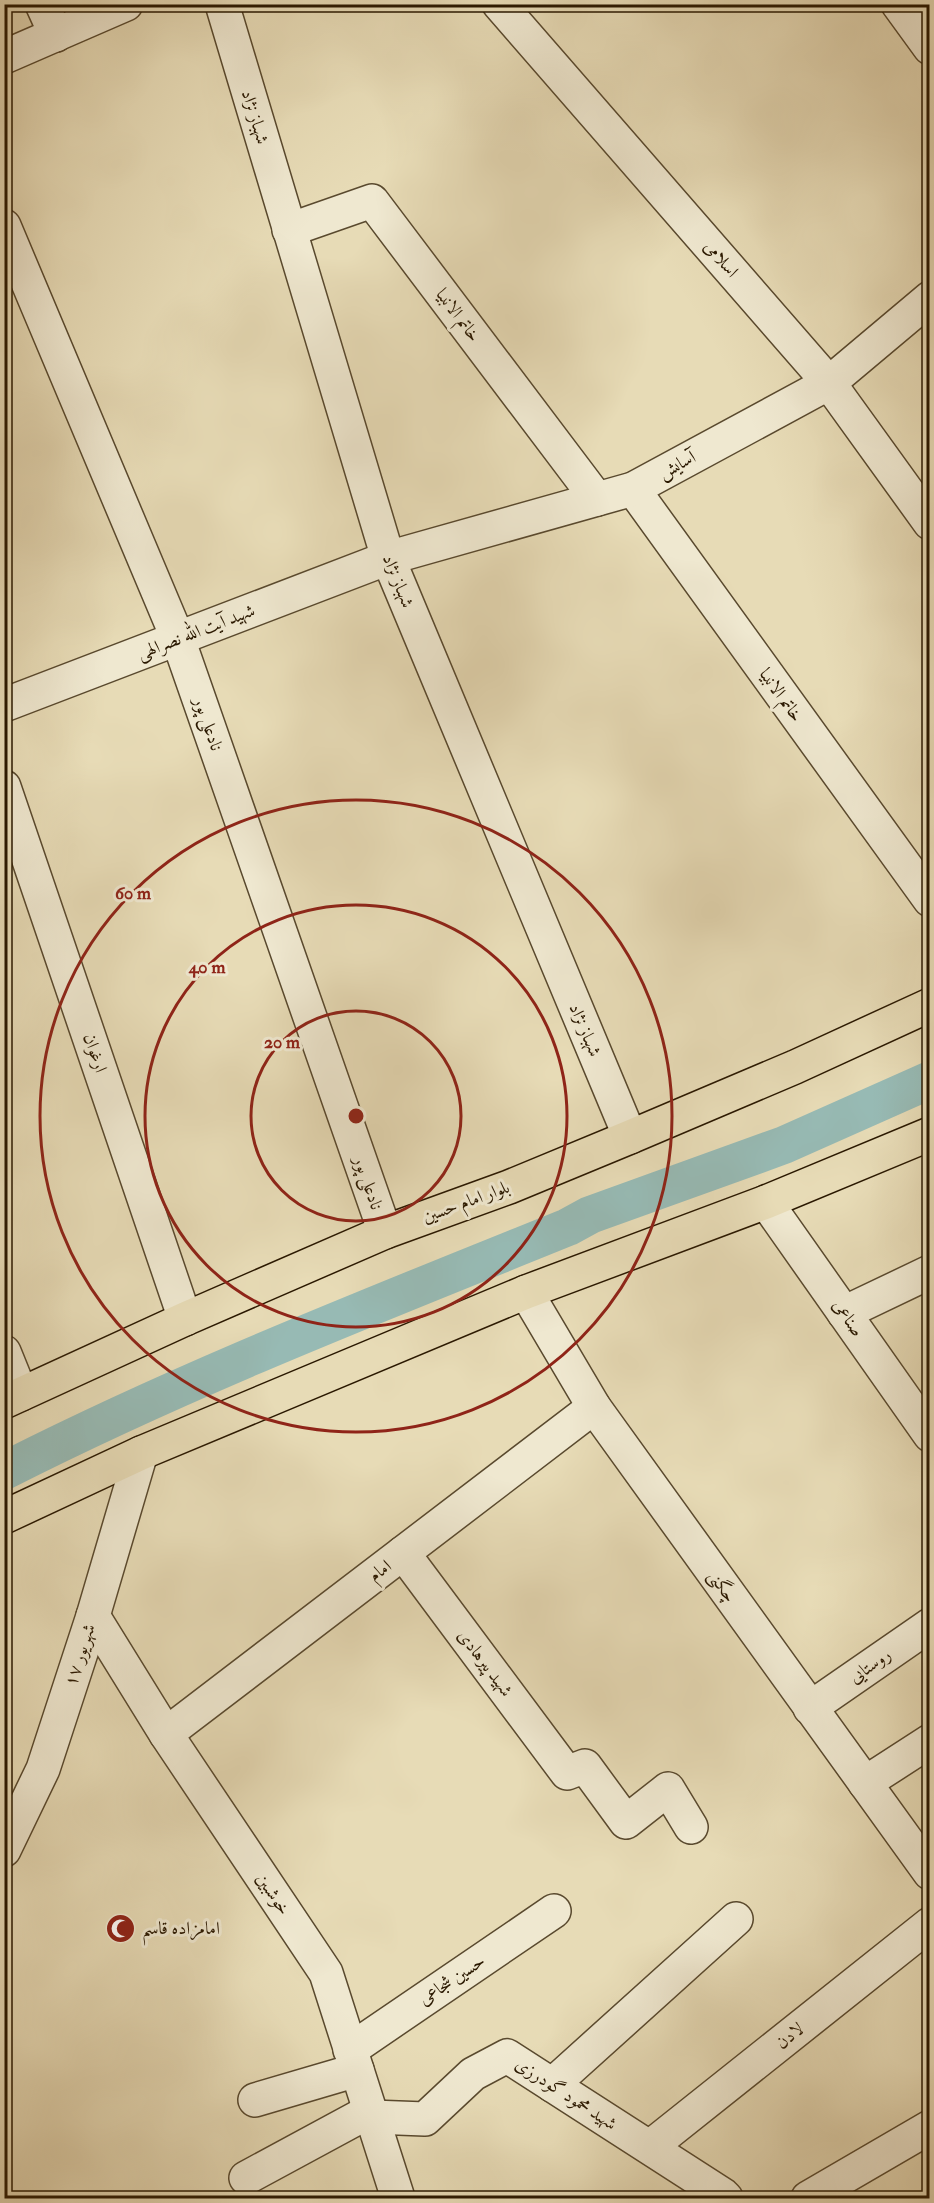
<svg xmlns="http://www.w3.org/2000/svg" width="934" height="2203" font-family="'IM FELL Double Pica',Amiri,serif">
	<style>
		.lines { fill: none; stroke-linecap: round; stroke-linejoin: round }
		.canal { stroke: #97bab4; stroke-width: 38 }
		.minor-casing { stroke: #59492e; stroke-width: 36 }
		.major-casing { stroke: #2a1800; stroke-width: 36 }
		.minor { stroke: #efe8d0; stroke-width: 33 }
		.major { stroke: #e7dbb6; stroke-width: 33 }
		.ring { fill: none; stroke: #8f2418; stroke-width: 3 }
		.labels { text-anchor: middle; dominant-baseline: central; stroke-width: 6; stroke-linejoin: round; paint-order: stroke }
		.street-label { font-size: 18px; fill: #2a1800; stroke: #efe8d0 }
		.poi-label { font-size: 18px; fill: #2a1800; stroke: #efe8d0; text-anchor: start }
		.centre { fill: #8f2418; stroke: #efe8d0; stroke-width: 3 }
		.ring-label { font-size: 18px; text-anchor: middle; font-weight: bold; fill: #8f2418; stroke: #efe8d0; stroke-width: 6; stroke-linejoin: round; paint-order: stroke }
	</style>
	<rect width="100%" height="100%" fill="#e7dbb6"/>
	<filter id="stains"><feTurbulence type="fractalNoise" baseFrequency=".00333" numOctaves="4"/><feColorMatrix values="0 0 0 0 .2 0 0 0 0 .09 0 0 0 0 .02 0 0 0 .5 -.17"/></filter>
	<radialGradient id="worn" r=".72"><stop offset=".6" stop-color="#630" stop-opacity="0"/><stop offset="1" stop-color="#630" stop-opacity=".3"/></radialGradient>
	<g class="lines">
		<!-- canal -->
		<path class="canal" d="M 4,1471 C 187,1378 378,1304 568,1227 L 590,1215 L 784,1145 L 930,1080"/>
		<defs>
			<g id="minor">
				<path d="M 42,4 L 56,35"/>
				<path d="M 222,4 L 388,558 L 630,1137"/>
				<path d="M 499,4 L 829,383 L 930,523"/>
				<path d="M 898,4 L 930,48"/>
				<path d="M 4,57 L 126,4"/>
				<path d="M 4,226 L 178,639 L 385,1232"/>
				<path d="M 289,230 L 372,201 L 597,499"/>
				<path d="M 633,489 L 930,900"/>
				<path d="M 4,705 L 388,558 L 633,489 L 829,383 L 930,298"/>
				<path d="M 4,787 L 185,1319"/>
				<path d="M 766,1202 L 930,1435"/>
				<path d="M 526,1292 L 594,1407 L 930,1873"/>
				<path d="M 844,1313 L 930,1272"/>
				<path d="M 4,1352 L 21,1394"/>
				<path d="M 403,1553 L 567,1773 L 585,1766 L 626,1822 L 668,1789 L 691,1827"/>
				<path d="M 93,1616 L 166,1734 L 326,1973 L 398,2198"/>
				<path d="M 810,1708 L 930,1625"/>
				<path d="M 166,1734 L 594,1407"/>
				<path d="M 865,1783 L 930,1741"/>
				<path d="M 4,1850 L 43,1769 L 93,1616 L 141,1453"/>
				<path d="M 350,2050 L 554,1911"/>
				<path d="M 552,2085 L 736,1919"/>
				<path d="M 255,2100 L 357,2070"/>
				<path d="M 372,2117 L 425,2119 L 473,2074 L 507,2056 L 723,2195 L 726,2198"/>
				<path d="M 650,2147 L 930,1924"/>
				<path d="M 246,2178 L 370,2111"/>
				<path d="M 808,2198 L 930,2127"/>
			</g>
			<g id="major">
				<path d="M 4,1402 L 185,1319 L 385,1232 L 509,1187 L 630,1137 L 795,1067 L 930,1005"/>
				<path d="M 4,1517 L 141,1453 L 526,1292 L 766,1202 L 930,1134"/>
			</g>
		</defs>
		<!-- minor casing -->
		<use href="#minor" class="minor-casing"/>
		<!-- major casing -->
		<use href="#major" class="major-casing"/>
		<!-- minor -->
		<use href="#minor" class="minor"/>
		<!-- major -->
		<use href="#major" class="major"/>
	</g>
	<!-- distance rings -->
	<g class="ring">
		<circle cx="356" cy="1116" r="105"/>
		<circle cx="356" cy="1116" r="211"/>
		<circle cx="356" cy="1116" r="316"/>
	</g>
	<!-- icons -->
	<defs>
		<symbol id="mosque-disc" viewBox="-11 -11 22 22"><circle r="9.5" fill="#8f2418" stroke="#efe8d0"/><path d="M3.5-4.9A6 6 0 1 0 3.5 4.9A5 5 0 1 1 3.5-4.9Z" fill="#fff"/></symbol>
	</defs>
	<g fill-rule="evenodd">
		<use href="#mosque-disc" x="104" y="1912" width="33" height="33"/>
	</g>
	<g class="labels">
		<!-- street labels -->
		<g class="street-label">
			<text transform="translate(255 117) rotate(73)">شهباز نژاد</text>
			<text transform="translate(721 259) rotate(49)">اسلامی</text>
			<text transform="translate(458 315) rotate(53)">خاتم الانبیا</text>
			<text transform="translate(677 465) rotate(-28)">آسایش</text>
			<text transform="translate(398 581) rotate(68)">شهباز نژاد</text>
			<text transform="translate(196 632) rotate(-21)">شهید آیت الله نصرالهی</text>
			<text transform="translate(781 695) rotate(54)">خاتم الانبیا</text>
			<text transform="translate(208 724) rotate(71)">نادعلی پور</text>
			<text transform="translate(585 1030) rotate(67)">شهباز نژاد</text>
			<text transform="translate(95 1053) rotate(71)">ارغوان</text>
			<text transform="translate(368 1183) rotate(71)">نادعلی پور</text>
			<text transform="translate(466 1202) rotate(-20)">بلوار امام حسین</text>
			<text transform="translate(848 1318) rotate(55)">صناعی</text>
			<text transform="translate(380 1571) rotate(-37)">امام</text>
			<text transform="translate(722 1586) rotate(54)">چگنی</text>
			<text transform="translate(80 1655) rotate(-72)">۱۷ شهریور</text>
			<text transform="translate(485 1663) rotate(53)">شهید پیرهادی</text>
			<text transform="translate(870 1666) rotate(-35)">روستایی</text>
			<text transform="translate(273 1894) rotate(56)">خوشبین</text>
			<text transform="translate(452 1980) rotate(-34)">حسین شجاعی</text>
			<text transform="translate(790 2036) rotate(-39)">لادن</text>
			<text transform="translate(566 2094) rotate(33)">شهید محمود گودرزی</text>
		</g>
		<!-- poi labels -->
		<g class="poi-label">
			<text x="142" y="1928">امامزاده قاسم</text>
		</g>
	</g>
	<circle cx="356" cy="1116" r="9" class="centre"/>
	<g class="ring-label">
		<text x="133" y="899">60 m</text>
		<text x="207" y="973">40 m</text>
		<text x="282" y="1048">20 m</text>
	</g>
	<!-- margin -->
	<rect width="934" height="2203" fill="none" stroke="#e7dbb6" stroke-width="24"/>
	<rect x="6" y="6" width="922" height="2191" fill="none" stroke="#2a1800" stroke-width="3"/>
	<rect x="12" y="12" width="910" height="2179" fill="none" stroke="#2a1800" stroke-width="1.5"/>
	<rect width="100%" height="100%" filter="url(#stains)"/>
	<rect width="100%" height="100%" fill="url(#worn)"/>
</svg>
